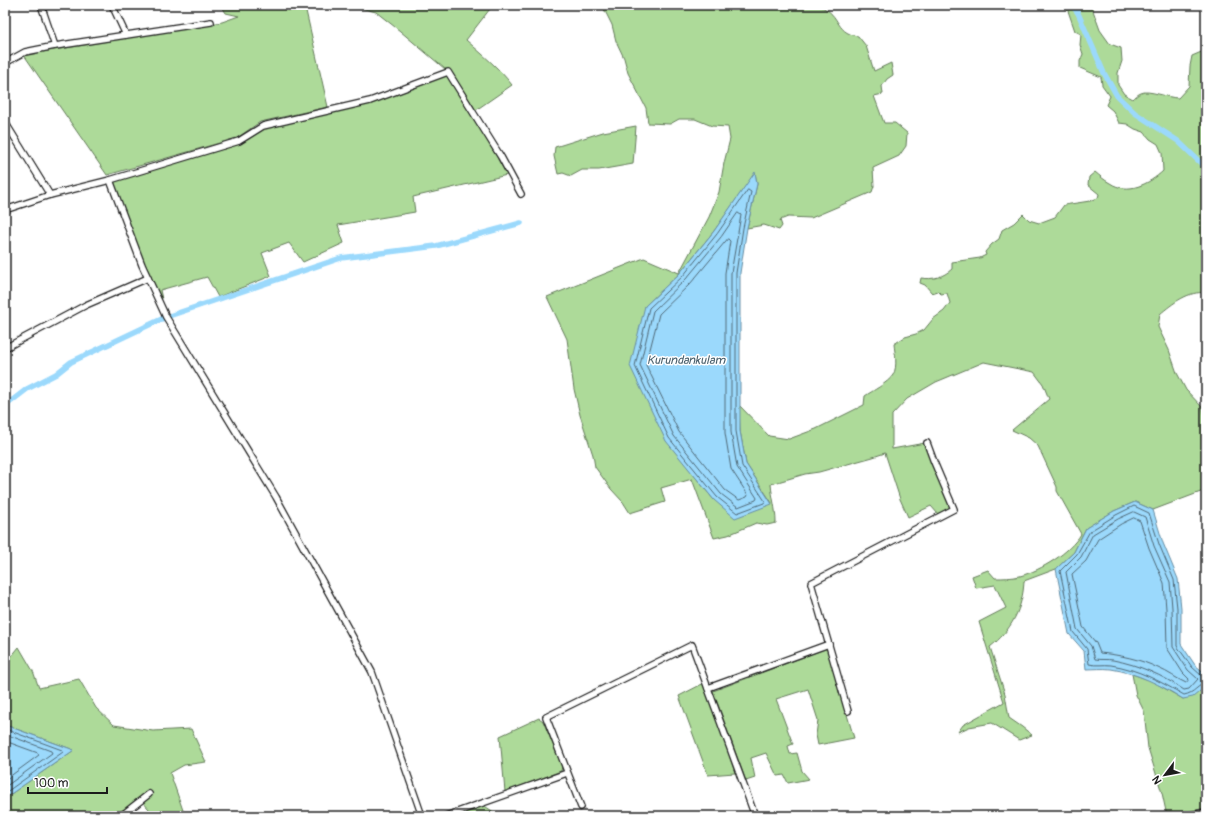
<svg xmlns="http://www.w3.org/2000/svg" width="1211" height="821" font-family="Pangolin,sans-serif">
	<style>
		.green { fill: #adda99; stroke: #647b5a }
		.water { fill: #9bd9fc; stroke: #688da2 }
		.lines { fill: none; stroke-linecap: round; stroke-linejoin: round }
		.shore { stroke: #4f6876; stroke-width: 1 }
		.canal { stroke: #9bd9fc; stroke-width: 5.5 }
		.minor-casing { stroke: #1c1c1c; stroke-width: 8 }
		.minor { stroke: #fff; stroke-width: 5.5 }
		.labels { text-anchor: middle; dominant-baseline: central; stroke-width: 3; stroke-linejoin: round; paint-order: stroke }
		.water-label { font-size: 12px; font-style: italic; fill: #485e6a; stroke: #fff }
	</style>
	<rect width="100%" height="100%" fill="#fff"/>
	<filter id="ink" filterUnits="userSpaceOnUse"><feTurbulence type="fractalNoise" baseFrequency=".025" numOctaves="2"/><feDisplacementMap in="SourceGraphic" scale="8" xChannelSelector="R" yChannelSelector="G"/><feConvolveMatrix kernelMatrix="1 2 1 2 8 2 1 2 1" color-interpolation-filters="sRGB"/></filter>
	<g filter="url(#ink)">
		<!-- green -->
		<g class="green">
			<path d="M 221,5 L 319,5 L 306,11 L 328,107 L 260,122 L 237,138 L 107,175 L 24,55 L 222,22 L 239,16 L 226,13 Z"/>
			<path d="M 349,5 L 493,5 L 466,40 C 482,54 499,68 512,85 L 476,110 L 452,73 L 445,69 L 400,31 L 376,12 Z"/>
			<path d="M 602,5 L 815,5 C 842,11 833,33 858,36 L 866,46 L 874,71 L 891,63 L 893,75 L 887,79 L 882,86 L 883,94 L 874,96 L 884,123 L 895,123 L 907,133 L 906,146 L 899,156 L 873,168 L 874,186 L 872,192 L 811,218 L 788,217 L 780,220 L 782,226 L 779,230 L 764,225 L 747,228 L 757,184 L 755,173 L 714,231 L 679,274 L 645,306 L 693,474 L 714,500 L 772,503 L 746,464 L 740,431 L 739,405 L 769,436 L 789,439 L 816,429 L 864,405 L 865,396 C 872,391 888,383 893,375 C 898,366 895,354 894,344 L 905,337 L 916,334 L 924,330 L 933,319 L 944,311 L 950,303 L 947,293 L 941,294 L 938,291 L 932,293 L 925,285 L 920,283 L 921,278 C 933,280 943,277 952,269 L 952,262 L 980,258 L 986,255 L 985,252 L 992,244 L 999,239 L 1002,230 L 1014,223 L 1023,214 L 1029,220 L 1039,223 L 1055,217 L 1064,205 L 1090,201 L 1098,198 L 1099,194 L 1088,185 L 1089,177 L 1095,172 C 1100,176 1104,180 1110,183 C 1128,195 1149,184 1163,171 L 1162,153 L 1158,144 L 1150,139 L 1144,132 L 1135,129 L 1127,124 L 1119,123 L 1113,111 L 1106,105 L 1110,96 L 1102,85 L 1101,77 L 1080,68 L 1080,61 L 1083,54 L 1080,45 L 1081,34 L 1075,31 L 1066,5 L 1091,5 L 1100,30 L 1110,44 L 1121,48 L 1122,61 L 1118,73 L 1118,85 L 1124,94 L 1133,99 C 1135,97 1138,94 1141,93 C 1148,89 1168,98 1178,98 L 1189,86 L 1190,66 L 1192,56 L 1206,50 L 1206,293 C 1189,290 1172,304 1160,314 L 1158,327 L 1169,350 L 1177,373 L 1186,390 L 1202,407 L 1206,420 L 1206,490 L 1153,510 L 1135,502 L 1114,511 L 1086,528 L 1074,552 L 1056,569 L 1024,581 C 1023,608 1011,631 990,647 L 1005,694 L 1009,718 L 1022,727 L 1032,735 L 1019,740 L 992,723 L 969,727 L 958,732 L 963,725 L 1004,702 L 979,622 L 1006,608 L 995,585 L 976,588 L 972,576 L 988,570 L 995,578 C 1003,578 1012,578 1020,576 C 1042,570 1069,553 1081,534 L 1057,491 L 1057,487 L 1038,446 L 1029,438 L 1012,430 L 1049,399 L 1043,384 L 1034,372 L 984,362 L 936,382 L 907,399 L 892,415 L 892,449 L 925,443 L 952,508 L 938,514 L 931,506 L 908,517 L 900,499 L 885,453 L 873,457 L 819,472 L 805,474 L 771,484 C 772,498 776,508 776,523 L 767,525 L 756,523 L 728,535 L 714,538 L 692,479 L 661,488 L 665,502 L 630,513 L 623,502 L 611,489 L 595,467 L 593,455 L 580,415 L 574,389 L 567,339 L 547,297 L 644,258 L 679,273 L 709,217 L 719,192 L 724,163 L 730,139 L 728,127 L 712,126 L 695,119 L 679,119 L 670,124 L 648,123 L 646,108 L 628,73 L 624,58 L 616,41 L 612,25 Z"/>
			<path d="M 447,75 L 475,119 L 507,175 L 413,197 L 415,212 L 338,225 L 344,243 L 303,262 L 289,243 L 262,253 L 271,276 L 218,297 L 207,277 L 160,290 L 162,299 L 159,300 L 143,265 L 113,182 L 240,144 L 264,128 L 370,104 L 432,79 Z"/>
			<path d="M 636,126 L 633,164 L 599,170 L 582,170 L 571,176 L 563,173 L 558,174 L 554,156 L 555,147 L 603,132 Z"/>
			<path d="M 19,647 L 33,671 L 39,688 L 79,679 L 96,708 L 114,725 L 153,731 L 191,729 L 206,762 L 184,765 L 170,773 L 185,816 L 155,816 L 142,801 L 118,816 L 5,816 L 5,798 L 74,750 L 5,725 L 5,670 L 11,657 Z"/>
			<path d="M 827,648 L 854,738 L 818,745 L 816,735 L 818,720 L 808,689 L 776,699 L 793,744 L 788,746 L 790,754 L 797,753 L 802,771 L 809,779 L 788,783 L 784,775 L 777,776 L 766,753 L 751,758 L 755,778 L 746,781 L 713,691 Z"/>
			<path d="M 1132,674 L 1152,681 L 1183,699 L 1205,687 L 1206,683 L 1206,808 L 1167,816 L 1162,793 L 1148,748 L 1144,711 L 1136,695 Z"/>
			<path d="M 706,682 L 735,773 L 708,775 L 679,696 Z"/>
			<path d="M 539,718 L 543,721 L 562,766 L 561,771 L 505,792 L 500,736 Z"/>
			<path d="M 483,805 L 500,816 L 453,816 Z"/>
		</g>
		<!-- water -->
		<g class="water">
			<path d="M 755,172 L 757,184 L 747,228 L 740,273 L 740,431 L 746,464 L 772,504 L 735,518 L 714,500 L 666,441 L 630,366 L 645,306 L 679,274 L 714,231 Z"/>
			<path d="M 1135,502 L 1153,510 L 1163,543 L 1178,579 L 1181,608 L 1181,644 L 1195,665 L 1206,674 L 1205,687 L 1193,697 L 1183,699 C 1161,685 1137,673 1111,669 C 1103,668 1094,669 1086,669 L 1084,651 L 1069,634 L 1056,569 L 1074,552 L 1086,528 L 1114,511 Z"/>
			<path d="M 5,725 L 74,750 L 5,798 Z"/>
		</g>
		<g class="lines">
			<!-- shore -->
			<g class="shore">
				<path d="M 748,190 L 751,192 L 743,228 L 736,273 L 736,431 L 742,466 L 765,501 L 764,503 L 737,513 L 717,497 L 669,438 L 635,366 L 649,308 L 683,276 L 717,234 Z"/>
				<path d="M 738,213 L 741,215 L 731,273 L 731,432 L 737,467 L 757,498 L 756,500 L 738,507 L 721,494 L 674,436 L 640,365 L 653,311 L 686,279 L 721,237 Z"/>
				<path d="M 728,239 L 730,241 L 725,273 L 725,433 L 731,469 L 748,495 L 747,497 L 739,500 L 725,490 L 679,432 L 646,365 L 659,314 L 690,284 Z"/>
				<path d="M 1134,512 L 1145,517 L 1154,546 L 1170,582 L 1172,608 L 1173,647 L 1188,670 L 1198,679 L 1189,689 L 1184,690 C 1162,675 1139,665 1113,660 C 1107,659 1101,660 1095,659 L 1091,646 L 1077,629 L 1066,572 L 1081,557 L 1093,534 L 1118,519 Z"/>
				<path d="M 1134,518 L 1140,521 L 1149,548 L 1164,583 L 1166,609 L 1167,648 L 1183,673 L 1189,679 L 1186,683 C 1177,679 1168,672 1158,668 C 1140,659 1120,655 1100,653 L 1096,643 L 1083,627 L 1072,574 L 1086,561 L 1098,539 L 1121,524 Z"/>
				<path d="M 1206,676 L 1202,676 L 1192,667 L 1177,646 L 1177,608 L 1174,580 L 1159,544 L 1149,513 L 1134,506 L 1116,515 L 1090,531 L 1077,554 L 1060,571 L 1073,632 L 1087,649 L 1089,664 C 1096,666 1104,664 1111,665 C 1138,669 1161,682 1184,695 C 1195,693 1197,685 1206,683"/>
				<path d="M 5,729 L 62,750 L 63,752 L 5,793"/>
				<path d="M 5,734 L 51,751 L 52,753 L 5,787"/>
				<path d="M 5,741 L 38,753 L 39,755 L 5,780"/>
			</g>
			<!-- canal -->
			<g class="canal">
				<path d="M 1072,5 L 1078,13 L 1104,73 L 1117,96 L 1135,113 L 1178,141 L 1206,168"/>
				<path d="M 5,406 L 27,389 L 56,374 L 71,362 L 166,317 L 341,258 L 436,246 L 521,223"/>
			</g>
			<defs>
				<g id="minor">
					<path d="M 41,5 L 55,46"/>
					<path d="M 112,5 L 126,35"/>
					<path d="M 5,63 L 25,52 L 55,46 L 211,22"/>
					<path d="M 5,122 L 50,195"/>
					<path d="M 110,180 L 142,265 L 166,317 L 276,497 L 372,672 L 422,816"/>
					<path d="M 5,210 L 50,195 L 110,180 L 239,141 L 263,126 L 370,101 L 448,72 L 501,157 L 521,194"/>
					<path d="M 5,348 L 86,305 L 148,278"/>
					<path d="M 708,688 L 829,644"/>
					<path d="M 848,711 L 811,583 L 954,509 L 934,462 L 927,443"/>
					<path d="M 581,807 L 546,717 L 692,645 L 755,816"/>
					<path d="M 121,816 L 149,794"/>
					<path d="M 446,816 L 567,773"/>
					<path d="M 1188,816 L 1206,812"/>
				</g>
			</defs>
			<!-- minor casing -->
			<use href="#minor" class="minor-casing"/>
			<!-- minor -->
			<use href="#minor" class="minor"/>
		</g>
	</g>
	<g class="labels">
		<!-- water labels -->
		<g class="water-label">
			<text x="686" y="360">Kurundankulam</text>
		</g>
	</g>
	<!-- margin -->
	<rect width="1211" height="821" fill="none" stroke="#fff" stroke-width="20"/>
	<rect x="10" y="10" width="1191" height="801" fill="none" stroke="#1c1c1c" stroke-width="1.5" filter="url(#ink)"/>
	<!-- north arrow -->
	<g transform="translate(1165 775) rotate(238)" stroke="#ffffff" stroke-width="3" paint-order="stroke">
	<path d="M0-3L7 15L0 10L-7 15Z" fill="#1c1c1c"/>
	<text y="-6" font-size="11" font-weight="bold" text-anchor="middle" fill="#1c1c1c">N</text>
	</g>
	<!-- scale -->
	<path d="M28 787v6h79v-6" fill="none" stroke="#1c1c1c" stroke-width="2"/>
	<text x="34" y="787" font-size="12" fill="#1c1c1c" stroke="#ffffff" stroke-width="3" paint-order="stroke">100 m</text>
</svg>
